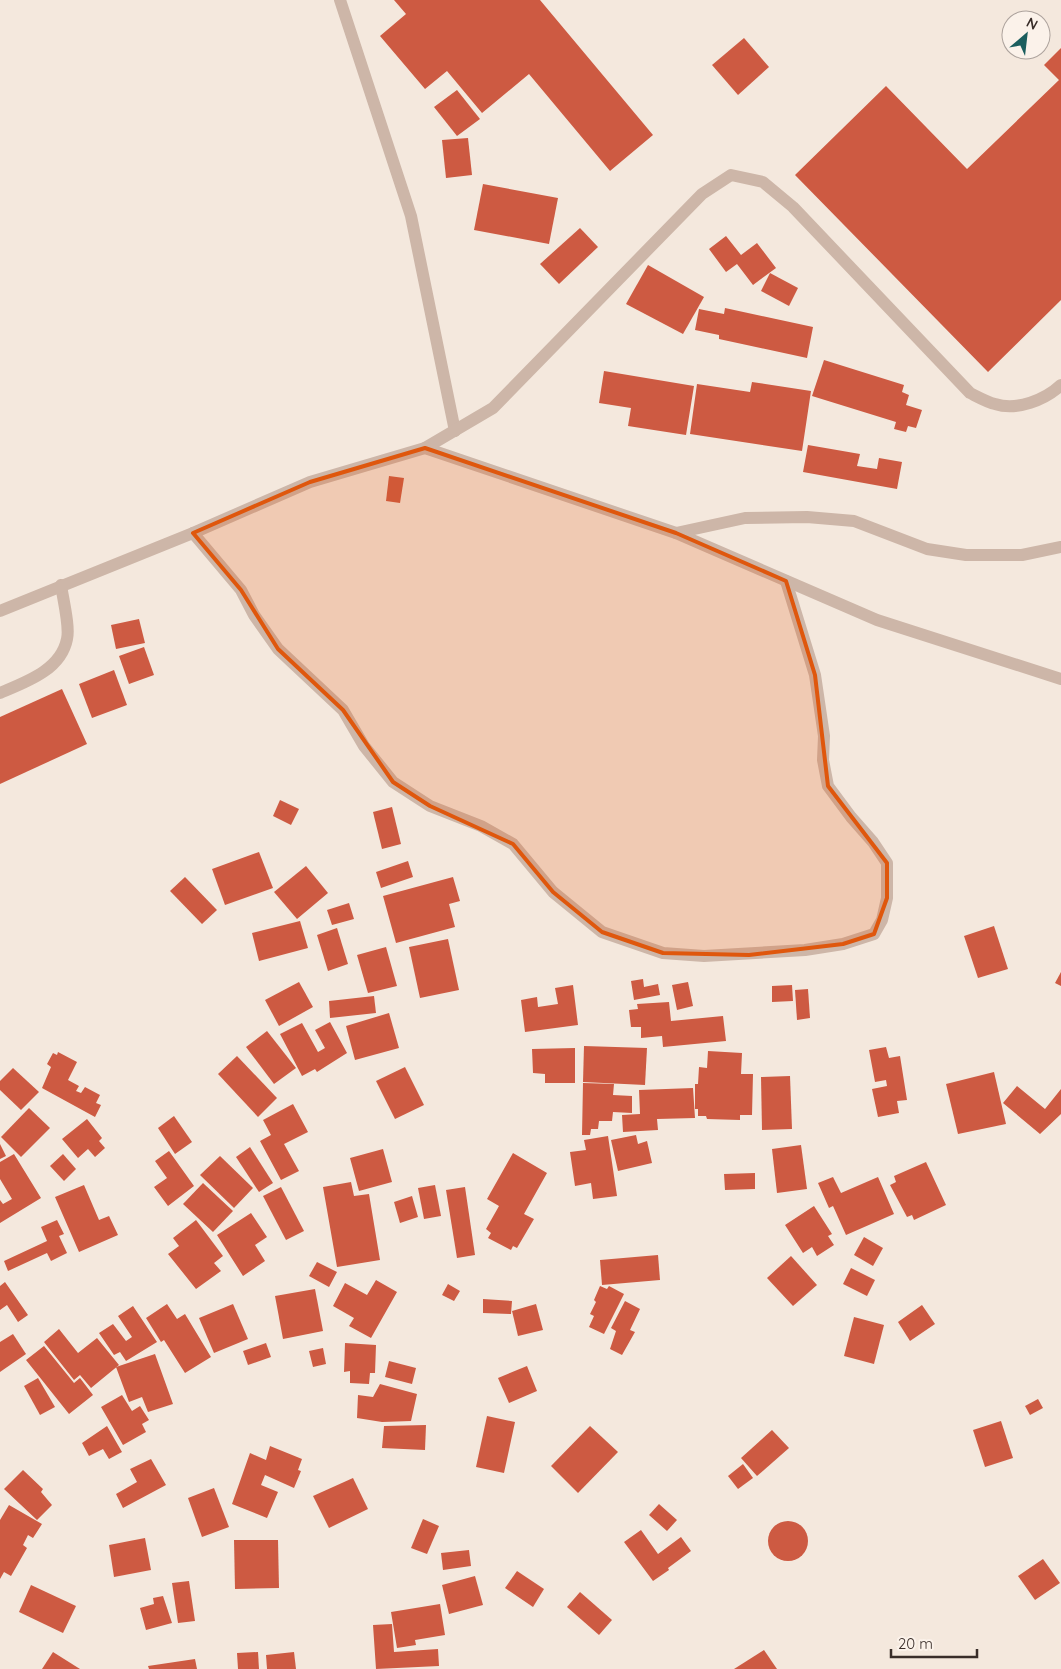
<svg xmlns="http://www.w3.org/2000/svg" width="1061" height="1669" font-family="Quicksand,sans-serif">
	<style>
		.building { fill: #cd5a42 }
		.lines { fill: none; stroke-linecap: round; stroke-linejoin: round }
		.service { stroke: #cdb6a8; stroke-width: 12 }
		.minor { stroke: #cdb6a8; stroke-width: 12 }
		.marked { fill: #df570d; fill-opacity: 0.2; stroke: #df570d; stroke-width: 4; stroke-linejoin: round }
	</style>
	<rect width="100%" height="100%" fill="#f4e8dd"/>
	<!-- building -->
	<g class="building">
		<path d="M 394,0 L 540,0 L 653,135 L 610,171 L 529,74 L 482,113 L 447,71 L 425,89 L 380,36 L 406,14 Z"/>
		<path d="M 744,38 L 769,67 L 738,95 L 712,65 Z"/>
		<path d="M 1061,48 L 1061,300 L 988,372 L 795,175 L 886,86 L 967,169 L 1059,80 L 1044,65 Z"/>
		<path d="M 457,90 L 480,119 L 457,136 L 434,107 Z"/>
		<path d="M 468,138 L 472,175 L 446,178 L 442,140 Z"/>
		<path d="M 483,184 L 558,198 L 549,244 L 474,230 Z"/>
		<path d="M 580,228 L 598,247 L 559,284 L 540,264 Z"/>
		<path d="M 726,236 L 741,255 L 757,243 L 776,268 L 753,285 L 737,264 L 726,272 L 709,249 Z"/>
		<path d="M 648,265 L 704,297 L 683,334 L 626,304 Z"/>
		<path d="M 770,273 L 798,288 L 789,306 L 761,291 Z"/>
		<path d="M 725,308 L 813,327 L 807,358 L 719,339 L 719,335 L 695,330 L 699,309 L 724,314 Z"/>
		<path d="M 824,360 L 904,385 L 902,392 L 909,395 L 906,405 L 922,410 L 916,428 L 908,426 L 906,432 L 894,429 L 896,422 L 812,396 Z"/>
		<path d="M 604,371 L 694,386 L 686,435 L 628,426 L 631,408 L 599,403 Z"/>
		<path d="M 752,382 L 811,391 L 802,451 L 690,434 L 697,384 L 750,392 Z"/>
		<path d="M 808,445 L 860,454 L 857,466 L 877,469 L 879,458 L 902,462 L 897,489 L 803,472 Z"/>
		<path d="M 389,476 L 404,478 L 400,503 L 386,501 Z"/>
		<path d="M 139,619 L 145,643 L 116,649 L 111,625 Z"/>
		<path d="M 144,647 L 154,675 L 129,684 L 119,656 Z"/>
		<path d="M 114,670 L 127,705 L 92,718 L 79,684 Z"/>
		<path d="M 62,689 L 87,744 L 0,784 L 0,717 Z"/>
		<path d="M 280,800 L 299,809 L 291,825 L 273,816 Z"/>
		<path d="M 392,807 L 401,844 L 382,849 L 373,812 Z"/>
		<path d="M 259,852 L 273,888 L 225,905 L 212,869 Z"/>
		<path d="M 408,861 L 413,877 L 381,888 L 376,872 Z"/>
		<path d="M 306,866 L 328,893 L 297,919 L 274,892 Z"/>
		<path d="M 185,877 L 217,910 L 202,924 L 170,891 Z"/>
		<path d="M 453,877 L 460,901 L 449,904 L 455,927 L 396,943 L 383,896 Z"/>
		<path d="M 349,903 L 354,919 L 332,925 L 327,910 Z"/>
		<path d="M 300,921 L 308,948 L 259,961 L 252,933 Z"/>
		<path d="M 994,926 L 1008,969 L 978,978 L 964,936 Z"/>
		<path d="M 337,928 L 348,964 L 328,971 L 317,935 Z"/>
		<path d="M 448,939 L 459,990 L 420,998 L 409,947 Z"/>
		<path d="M 386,947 L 397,986 L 368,993 L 357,955 Z"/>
		<path d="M 1061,972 L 1061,986 L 1055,983 Z"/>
		<path d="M 643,979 L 644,987 L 658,984 L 660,995 L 634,1000 L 631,981 Z"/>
		<path d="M 299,982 L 313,1007 L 279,1026 L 265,1000 Z"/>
		<path d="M 688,982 L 693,1006 L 677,1010 L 672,985 Z"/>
		<path d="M 573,985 L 578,1025 L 525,1032 L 521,1000 L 537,997 L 538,1007 L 558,1004 L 555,988 Z"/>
		<path d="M 792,985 L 793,1001 L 772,1002 L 772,986 Z"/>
		<path d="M 808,989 L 810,1018 L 797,1020 L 795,990 Z"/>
		<path d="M 374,996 L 376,1013 L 330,1018 L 329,1001 Z"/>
		<path d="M 669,1002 L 671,1021 L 723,1016 L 726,1041 L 663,1047 L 662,1036 L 641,1038 L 641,1027 L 631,1027 L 629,1010 L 638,1009 L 637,1004 Z"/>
		<path d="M 389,1013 L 399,1048 L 355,1060 L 346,1026 Z"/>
		<path d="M 330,1022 L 347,1053 L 317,1072 L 315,1069 L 302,1076 L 280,1034 L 302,1023 L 318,1052 L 325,1048 L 315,1030 Z"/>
		<path d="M 267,1031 L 296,1068 L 274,1084 L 246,1047 Z"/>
		<path d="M 584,1046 L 647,1048 L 645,1085 L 583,1082 Z"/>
		<path d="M 886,1047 L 889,1058 L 900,1056 L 907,1100 L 897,1101 L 899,1113 L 878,1117 L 872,1089 L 887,1086 L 886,1080 L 875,1082 L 869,1050 Z"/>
		<path d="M 575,1048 L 575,1083 L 545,1083 L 545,1074 L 533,1073 L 532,1049 Z"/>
		<path d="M 708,1051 L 742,1053 L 741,1074 L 753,1074 L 752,1115 L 740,1115 L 740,1120 L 707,1119 L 706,1116 L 698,1116 L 698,1109 L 695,1109 L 695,1084 L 698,1084 L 699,1067 L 707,1068 Z"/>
		<path d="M 58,1052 L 77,1062 L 68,1080 L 79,1086 L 76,1091 L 81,1093 L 85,1087 L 100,1095 L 96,1103 L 101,1105 L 95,1117 L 42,1088 L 51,1067 L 47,1064 L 53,1053 L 57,1055 Z"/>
		<path d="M 237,1056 L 277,1098 L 258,1117 L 218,1074 Z"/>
		<path d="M 405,1067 L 424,1105 L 395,1119 L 376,1081 Z"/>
		<path d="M 13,1068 L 39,1092 L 21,1110 L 0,1090 L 0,1081 Z"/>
		<path d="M 994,1072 L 1006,1124 L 958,1134 L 946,1084 Z"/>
		<path d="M 790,1076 L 792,1129 L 762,1130 L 761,1077 Z"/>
		<path d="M 583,1083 L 614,1084 L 613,1095 L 632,1096 L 632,1113 L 613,1112 L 612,1121 L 599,1121 L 598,1129 L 591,1129 L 590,1135 L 582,1135 Z"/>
		<path d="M 1017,1086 L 1045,1109 L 1061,1089 L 1061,1114 L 1040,1134 L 1003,1103 Z"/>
		<path d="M 693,1088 L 695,1118 L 657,1119 L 658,1130 L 623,1132 L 622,1115 L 640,1114 L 639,1090 Z"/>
		<path d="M 293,1104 L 308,1132 L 284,1144 L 299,1171 L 281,1180 L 260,1141 L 271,1135 L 263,1120 Z"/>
		<path d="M 29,1108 L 50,1128 L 21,1157 L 1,1137 Z"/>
		<path d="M 174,1116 L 192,1142 L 175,1154 L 158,1128 Z"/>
		<path d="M 87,1119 L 102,1138 L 99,1141 L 105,1148 L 95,1157 L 88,1149 L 78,1158 L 62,1139 Z"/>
		<path d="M 636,1135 L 638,1144 L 647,1141 L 652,1163 L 618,1171 L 611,1140 Z"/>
		<path d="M 608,1136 L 617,1196 L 593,1199 L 591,1183 L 575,1186 L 570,1152 L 586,1150 L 584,1140 Z"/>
		<path d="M 0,1144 L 6,1156 L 0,1159 Z"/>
		<path d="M 801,1145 L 807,1189 L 777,1193 L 772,1149 Z"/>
		<path d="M 250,1147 L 273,1183 L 259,1192 L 236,1157 Z"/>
		<path d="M 383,1149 L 392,1182 L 359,1191 L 350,1158 Z"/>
		<path d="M 169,1151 L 194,1186 L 168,1206 L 154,1187 L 167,1178 L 155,1161 Z"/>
		<path d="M 513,1153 L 547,1173 L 524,1214 L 534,1219 L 517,1248 L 513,1246 L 511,1250 L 488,1238 L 491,1233 L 486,1229 L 499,1206 L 487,1199 Z"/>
		<path d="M 14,1154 L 41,1198 L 0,1223 L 0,1200 L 3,1204 L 12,1199 L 0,1179 L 0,1162 Z"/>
		<path d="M 63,1154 L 76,1169 L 64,1181 L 50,1166 Z"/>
		<path d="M 220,1156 L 253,1188 L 234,1208 L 200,1175 Z"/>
		<path d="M 926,1162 L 946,1205 L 914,1220 L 912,1215 L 907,1217 L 890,1185 L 896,1182 L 894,1176 Z"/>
		<path d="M 755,1173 L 755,1189 L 725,1190 L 724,1174 Z"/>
		<path d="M 833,1177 L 841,1193 L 878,1177 L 894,1214 L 846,1235 L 833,1206 L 829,1208 L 818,1183 Z"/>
		<path d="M 351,1182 L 354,1196 L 369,1194 L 380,1260 L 337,1267 L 323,1187 Z"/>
		<path d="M 203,1183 L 233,1211 L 213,1232 L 183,1204 Z"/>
		<path d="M 84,1185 L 99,1220 L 109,1216 L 118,1235 L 79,1252 L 55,1197 Z"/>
		<path d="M 435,1185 L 441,1216 L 424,1219 L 418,1188 Z"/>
		<path d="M 281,1187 L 304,1231 L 286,1240 L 263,1196 Z"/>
		<path d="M 465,1187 L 475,1255 L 457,1258 L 446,1190 Z"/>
		<path d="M 412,1196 L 418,1217 L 400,1223 L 394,1202 Z"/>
		<path d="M 814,1206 L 832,1234 L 828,1236 L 834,1245 L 817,1256 L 812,1247 L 803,1253 L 785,1225 Z"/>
		<path d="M 251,1213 L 267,1237 L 255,1245 L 265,1261 L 243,1276 L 217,1235 Z"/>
		<path d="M 57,1220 L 64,1234 L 59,1236 L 67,1253 L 51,1261 L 47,1253 L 8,1271 L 4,1261 L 47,1241 L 41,1227 Z"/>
		<path d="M 196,1220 L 223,1256 L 214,1263 L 221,1271 L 196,1289 L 168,1254 L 179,1246 L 173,1238 Z"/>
		<path d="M 864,1237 L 883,1248 L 873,1266 L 854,1255 Z"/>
		<path d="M 658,1255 L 660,1280 L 602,1285 L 600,1260 Z"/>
		<path d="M 791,1256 L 817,1285 L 793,1306 L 767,1278 Z"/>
		<path d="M 317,1262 L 337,1272 L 329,1287 L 309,1276 Z"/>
		<path d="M 851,1268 L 875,1280 L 867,1296 L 843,1284 Z"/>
		<path d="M 376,1280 L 397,1292 L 371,1338 L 349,1326 L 354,1318 L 333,1306 L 345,1283 L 367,1295 Z"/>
		<path d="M 5,1282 L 28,1315 L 18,1322 L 7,1305 L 0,1310 L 0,1286 Z"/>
		<path d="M 448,1284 L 460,1291 L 454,1301 L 442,1295 Z"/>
		<path d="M 600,1286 L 607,1289 L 609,1286 L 624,1294 L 604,1334 L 589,1327 L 594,1316 L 590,1314 L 596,1302 L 594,1300 Z"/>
		<path d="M 315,1289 L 323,1331 L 283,1339 L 275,1296 Z"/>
		<path d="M 483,1299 L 512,1301 L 511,1314 L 483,1313 Z"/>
		<path d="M 625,1301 L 640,1309 L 630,1330 L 635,1332 L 622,1355 L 610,1349 L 616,1331 L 611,1328 Z"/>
		<path d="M 167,1304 L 177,1319 L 185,1314 L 211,1357 L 185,1373 L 164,1340 L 161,1342 L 146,1318 Z"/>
		<path d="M 233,1304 L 248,1339 L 214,1353 L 199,1318 Z"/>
		<path d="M 536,1304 L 543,1330 L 518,1336 L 512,1311 Z"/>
		<path d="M 922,1305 L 935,1324 L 910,1341 L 898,1322 Z"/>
		<path d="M 133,1306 L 157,1342 L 126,1361 L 120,1352 L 114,1355 L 99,1333 L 113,1324 L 126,1341 L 132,1337 L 118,1316 Z"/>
		<path d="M 854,1317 L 884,1325 L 874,1364 L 844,1356 Z"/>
		<path d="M 59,1329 L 78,1353 L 97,1338 L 119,1365 L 91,1388 L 80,1375 L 74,1380 L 44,1342 Z"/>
		<path d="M 13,1334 L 26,1354 L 0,1372 L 0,1342 Z"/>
		<path d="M 266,1343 L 271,1357 L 248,1365 L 243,1351 Z"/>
		<path d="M 345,1343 L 376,1345 L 375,1373 L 370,1373 L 369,1384 L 350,1383 L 350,1371 L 344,1372 Z"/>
		<path d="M 44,1346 L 74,1383 L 80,1378 L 93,1395 L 69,1414 L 26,1360 Z"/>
		<path d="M 323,1348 L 326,1364 L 313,1367 L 309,1351 Z"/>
		<path d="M 155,1354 L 173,1404 L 148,1412 L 142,1397 L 129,1402 L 116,1367 Z"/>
		<path d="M 389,1361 L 416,1368 L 412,1384 L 385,1377 Z"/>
		<path d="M 527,1366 L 537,1391 L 509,1403 L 498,1378 Z"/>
		<path d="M 38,1378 L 55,1407 L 40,1415 L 24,1386 Z"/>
		<path d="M 380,1384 L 417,1394 L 411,1421 L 382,1422 L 357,1418 L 358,1395 L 373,1397 Z"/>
		<path d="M 122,1395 L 132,1411 L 140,1406 L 149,1420 L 142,1424 L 146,1432 L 123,1445 L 101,1407 Z"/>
		<path d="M 1038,1399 L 1043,1408 L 1030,1415 L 1025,1406 Z"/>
		<path d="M 487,1416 L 515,1422 L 504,1473 L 476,1467 Z"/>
		<path d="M 1001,1421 L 1013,1458 L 985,1467 L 973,1430 Z"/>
		<path d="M 426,1425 L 425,1450 L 382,1448 L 384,1426 Z"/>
		<path d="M 107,1426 L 122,1452 L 109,1459 L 103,1449 L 89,1456 L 82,1443 Z"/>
		<path d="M 590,1426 L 618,1452 L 578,1493 L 551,1466 Z"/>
		<path d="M 772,1430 L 789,1448 L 757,1476 L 741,1458 Z"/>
		<path d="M 270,1446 L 302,1459 L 298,1470 L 301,1471 L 294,1488 L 265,1475 L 261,1485 L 278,1492 L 267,1518 L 232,1504 L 250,1453 L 266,1460 Z"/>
		<path d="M 151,1459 L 166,1485 L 123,1508 L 116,1494 L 137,1482 L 130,1469 Z"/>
		<path d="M 743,1464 L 753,1478 L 738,1489 L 728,1476 Z"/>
		<path d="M 23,1470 L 43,1489 L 41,1492 L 52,1505 L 37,1520 L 4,1489 Z"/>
		<path d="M 353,1478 L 368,1509 L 329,1528 L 313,1496 Z"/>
		<path d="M 214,1488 L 229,1527 L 202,1537 L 188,1498 Z"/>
		<path d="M 659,1504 L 677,1520 L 667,1531 L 649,1515 Z"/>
		<path d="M 9,1505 L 42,1524 L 33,1538 L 28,1535 L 23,1545 L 27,1548 L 11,1576 L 4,1572 L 0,1579 L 0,1520 Z"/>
		<path d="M 423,1519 L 439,1526 L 427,1554 L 411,1548 Z"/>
		<circle cx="788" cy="1541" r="20"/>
		<path d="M 641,1530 L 658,1554 L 681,1537 L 691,1551 L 668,1568 L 669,1570 L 653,1581 L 624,1542 Z"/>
		<path d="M 145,1538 L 151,1570 L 114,1577 L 109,1545 Z"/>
		<path d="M 234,1540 L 278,1540 L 279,1588 L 235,1589 Z"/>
		<path d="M 469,1550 L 471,1566 L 443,1570 L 441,1553 Z"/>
		<path d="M 1043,1559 L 1060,1583 L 1035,1600 L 1018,1576 Z"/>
		<path d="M 517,1571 L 544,1589 L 533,1607 L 505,1588 Z"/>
		<path d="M 475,1576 L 483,1605 L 449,1614 L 442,1585 Z"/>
		<path d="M 189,1581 L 195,1621 L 178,1623 L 172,1583 Z"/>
		<path d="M 31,1585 L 76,1606 L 63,1633 L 19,1612 Z"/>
		<path d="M 580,1592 L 612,1620 L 599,1635 L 567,1607 Z"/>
		<path d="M 163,1596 L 172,1623 L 146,1630 L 140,1608 L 154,1604 L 153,1598 Z"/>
		<path d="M 440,1604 L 445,1635 L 415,1640 L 416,1645 L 397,1648 L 391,1612 Z"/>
		<path d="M 392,1624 L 394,1652 L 438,1649 L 439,1666 L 376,1669 L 373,1625 Z"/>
		<path d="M 764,1650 L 777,1669 L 734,1669 Z"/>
		<path d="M 53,1652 L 80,1669 L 42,1669 Z"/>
		<path d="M 258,1652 L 259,1669 L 238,1669 L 237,1653 Z"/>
		<path d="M 294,1652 L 296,1669 L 267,1669 L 266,1655 Z"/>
		<path d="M 195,1659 L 197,1669 L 149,1669 L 148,1666 Z"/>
	</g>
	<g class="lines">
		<!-- service -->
		<g class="service">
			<path d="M 340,0 L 411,216 L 455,431"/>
			<path d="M 425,448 L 493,408 L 702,194 L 731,175 L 763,182 L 793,207 L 970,393 C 978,397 987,402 995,404 C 1017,411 1045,400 1061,385"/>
			<path d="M 0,693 C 26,682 61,670 67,639 C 70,627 63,599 61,585"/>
		</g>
		<!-- minor -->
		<g class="minor">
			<path d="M 193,533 L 241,590 L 254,615 L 278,649 L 343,710 L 364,746 L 393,782 L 430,806 L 481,826 L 513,844 L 553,892 L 602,932 L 663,953 L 704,956 L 805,950 L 843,944 L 874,934 L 882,920 L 887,898 L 887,863 L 873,842 L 851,817 L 828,786 L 823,760 L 824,736 L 815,675 L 786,581"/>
			<path d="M 676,533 L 745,518 L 807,517 L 854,521 L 927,549 L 966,555 L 1022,555 L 1061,547"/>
			<path d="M 0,611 L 193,533 L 310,482 L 425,448 L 676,533 L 877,620 L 1061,679"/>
		</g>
	</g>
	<!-- marked area -->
	<path class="marked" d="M 425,448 L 676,533 L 786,581 L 815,675 L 828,786 L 887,863 L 887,898 L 874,934 L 843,944 L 749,955 L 663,953 L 602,932 L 553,892 L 513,844 L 430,806 L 393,782 L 343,710 L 278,649 L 241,590 L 193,533 L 310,482 Z"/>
	<!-- north arrow -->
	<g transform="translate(1026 35) rotate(28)"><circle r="24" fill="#fbf2ea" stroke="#ada39d"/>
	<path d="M0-4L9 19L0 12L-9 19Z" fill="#1b5e5e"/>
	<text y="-8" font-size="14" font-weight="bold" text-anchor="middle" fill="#392d29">N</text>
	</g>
	<!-- scale -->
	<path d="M891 1649v8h86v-8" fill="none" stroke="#392d29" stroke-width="2.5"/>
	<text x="898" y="1649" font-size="15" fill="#392d29" stroke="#fbf2ea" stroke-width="4" paint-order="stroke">20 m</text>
</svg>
